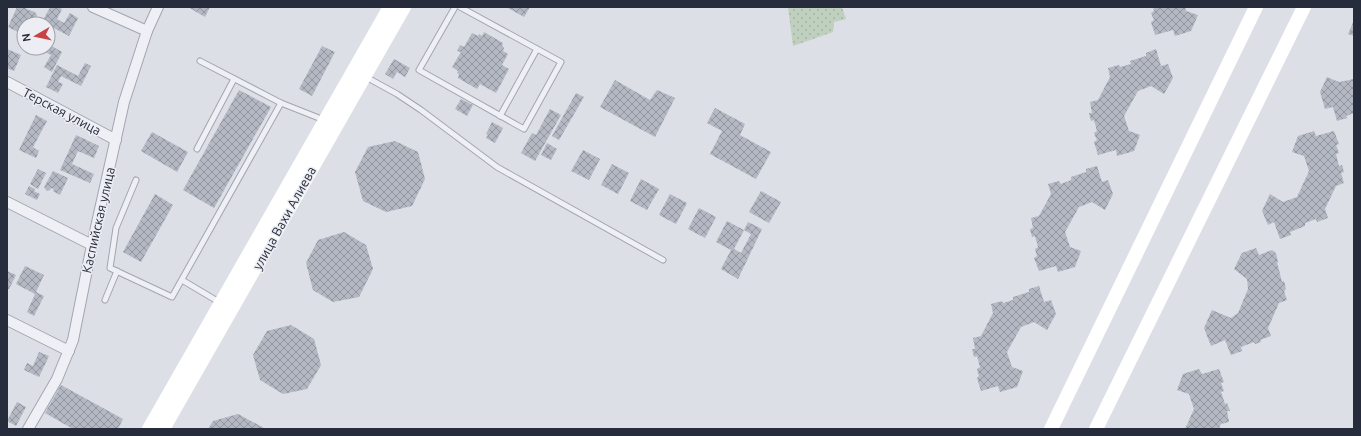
<svg xmlns="http://www.w3.org/2000/svg" width="1361" height="436" font-family="Ubuntu,sans-serif">
	<style>
		.park { fill: url(#park-dots) }
		.building { fill: url(#building-cross-hatch) }
		.lines { fill: none; stroke-linecap: round; stroke-linejoin: round }
		.lane-casing { stroke: #a2a6b0; stroke-width: 7 }
		.street-casing { stroke: #a2a6b0; stroke-width: 12 }
		.lane { stroke: #eff0f5; stroke-width: 5 }
		.street { stroke: #eff0f5; stroke-width: 10 }
		.secondary { stroke: #fff; stroke-width: 14 }
		.labels { text-anchor: middle; dominant-baseline: central; stroke-width: 3; stroke-linejoin: round; paint-order: stroke }
		.street-label { font-size: 13px; fill: #262c3c; stroke: #eceef4 }
	</style>
	<defs>
		<pattern id="park-dots" width="8" height="8" patternUnits="userSpaceOnUse"><rect width="8" height="8" fill="#c0d0be"/><path d="M2 2h.1M6 6h.1" fill="none" stroke="#a5b3a4" stroke-width="1.8" stroke-linecap="round"/></pattern>
		<pattern id="building-cross-hatch" width="8" height="8" patternUnits="userSpaceOnUse"><rect width="8" height="8" fill="#b4b8c3"/><path d="M0 0l8 8M0 8l8-8" fill="none" stroke="#9296a0"/></pattern>
	</defs>
	<rect width="100%" height="100%" fill="#dcdfe6"/>
	<!-- park -->
	<path class="park" d="M 788,7 L 842,7 L 846,19 L 834,22 L 833,32 L 793,46 Z"/>
	<!-- building -->
	<g class="building">
		<path d="M 17,7 L 27,7 L 26,9 L 35,12 L 37,15 L 33,24 L 24,24 L 24,35 L 8,27 Z"/>
		<path d="M 50,7 L 58,7 L 62,9 L 57,19 L 64,23 L 70,13 L 78,18 L 69,36 L 48,25 L 48,24 L 41,24 Z"/>
		<path d="M 188,7 L 210,7 L 205,17 Z"/>
		<path d="M 506,7 L 530,7 L 524,17 Z"/>
		<path d="M 1153,7 L 1185,7 L 1186,11 L 1198,15 L 1191,31 L 1175,36 L 1173,30 L 1155,35 L 1151,22 L 1154,20 L 1151,13 L 1154,11 Z"/>
		<path d="M 1354,20 L 1354,36 L 1348,34 Z"/>
		<path d="M 484,32 L 503,43 L 502,46 L 504,48 L 503,51 L 508,54 L 502,65 L 509,69 L 496,93 L 480,84 L 477,89 L 458,78 L 459,74 L 457,73 L 458,71 L 452,67 L 461,52 L 457,51 L 460,45 L 464,47 L 472,33 L 478,36 L 479,34 L 482,36 Z"/>
		<path d="M 48,44 L 62,52 L 52,72 L 44,67 L 51,55 L 38,48 L 48,48 Z"/>
		<path d="M 322,46 L 335,52 L 312,96 L 299,89 Z"/>
		<path d="M 7,49 L 21,55 L 14,71 L 7,68 Z"/>
		<path d="M 1156,49 L 1161,66 L 1168,64 L 1173,78 L 1164,94 L 1151,86 L 1138,91 L 1124,116 L 1129,131 L 1140,135 L 1134,151 L 1117,156 L 1116,150 L 1098,155 L 1094,142 L 1097,140 L 1094,133 L 1097,131 L 1094,120 L 1091,121 L 1089,113 L 1092,113 L 1090,102 L 1098,100 L 1110,77 L 1108,68 L 1119,65 L 1120,67 L 1131,64 L 1130,61 L 1146,56 L 1146,53 Z"/>
		<path d="M 394,59 L 410,68 L 405,77 L 397,72 L 393,79 L 385,74 Z"/>
		<path d="M 85,63 L 91,66 L 81,86 L 61,76 L 58,82 L 63,84 L 58,93 L 46,87 L 57,65 L 78,76 Z"/>
		<path d="M 1327,77 L 1339,82 L 1354,79 L 1354,113 L 1346,116 L 1347,118 L 1337,121 L 1333,107 L 1325,109 L 1320,92 Z"/>
		<path d="M 615,80 L 650,100 L 657,90 L 675,98 L 655,137 L 600,107 Z"/>
		<path d="M 239,90 L 271,107 L 214,208 L 183,190 Z"/>
		<path d="M 576,93 L 584,97 L 559,140 L 552,136 Z"/>
		<path d="M 461,99 L 473,105 L 467,116 L 455,109 Z"/>
		<path d="M 715,108 L 745,124 L 740,135 L 771,152 L 756,179 L 710,154 L 722,131 L 707,123 Z"/>
		<path d="M 550,109 L 561,115 L 535,161 L 521,153 L 532,133 L 536,135 Z"/>
		<path d="M 36,115 L 47,121 L 33,147 L 39,151 L 36,158 L 19,150 Z"/>
		<path d="M 492,122 L 503,128 L 495,143 L 486,138 L 488,135 L 486,134 Z"/>
		<path d="M 1314,131 L 1316,136 L 1334,131 L 1339,144 L 1336,145 L 1339,153 L 1336,154 L 1339,166 L 1342,165 L 1344,172 L 1341,173 L 1344,183 L 1336,186 L 1325,209 L 1328,218 L 1317,222 L 1316,219 L 1305,223 L 1305,226 L 1290,232 L 1291,235 L 1280,239 L 1274,222 L 1268,225 L 1262,211 L 1270,194 L 1283,202 L 1297,197 L 1309,171 L 1304,156 L 1292,152 L 1298,136 Z"/>
		<path d="M 152,132 L 188,152 L 177,172 L 141,151 Z"/>
		<path d="M 76,135 L 99,146 L 94,158 L 78,151 L 72,164 L 94,174 L 90,183 L 60,170 Z"/>
		<path d="M 395,141 L 418,152 L 425,179 L 412,206 L 386,212 L 363,201 L 355,172 L 368,147 Z"/>
		<path d="M 547,143 L 557,149 L 551,160 L 541,155 Z"/>
		<path d="M 583,150 L 600,159 L 589,180 L 571,171 Z"/>
		<path d="M 612,164 L 629,173 L 618,194 L 601,185 Z"/>
		<path d="M 1097,166 L 1102,182 L 1108,180 L 1113,194 L 1105,210 L 1092,202 L 1079,207 L 1065,232 L 1070,247 L 1081,251 L 1075,267 L 1058,272 L 1056,266 L 1039,271 L 1034,258 L 1037,256 L 1035,249 L 1038,247 L 1035,236 L 1032,237 L 1030,229 L 1033,228 L 1031,218 L 1039,216 L 1051,194 L 1048,184 L 1059,181 L 1061,184 L 1071,180 L 1071,177 L 1086,172 L 1086,169 Z"/>
		<path d="M 38,169 L 46,173 L 38,189 L 30,184 Z"/>
		<path d="M 53,171 L 68,178 L 60,195 L 53,191 L 54,189 L 51,188 L 50,190 L 47,191 L 44,187 Z"/>
		<path d="M 641,179 L 659,189 L 647,210 L 630,201 Z"/>
		<path d="M 29,186 L 35,189 L 34,191 L 40,194 L 37,200 L 25,194 Z"/>
		<path d="M 761,191 L 781,202 L 769,223 L 749,212 Z"/>
		<path d="M 155,194 L 173,205 L 141,262 L 123,252 Z"/>
		<path d="M 670,194 L 687,203 L 676,224 L 659,215 Z"/>
		<path d="M 699,208 L 716,217 L 705,238 L 688,229 Z"/>
		<path d="M 727,221 L 744,230 L 734,249 L 741,253 L 751,234 L 744,230 L 748,222 L 762,229 L 738,279 L 721,269 L 731,250 L 716,242 Z"/>
		<path d="M 344,232 L 366,245 L 373,269 L 359,297 L 333,302 L 313,290 L 306,263 L 318,240 Z"/>
		<path d="M 1256,248 L 1259,255 L 1272,250 L 1276,253 L 1278,262 L 1277,262 L 1282,282 L 1284,281 L 1286,289 L 1284,291 L 1287,300 L 1279,303 L 1268,328 L 1271,336 L 1260,340 L 1261,342 L 1255,344 L 1254,342 L 1241,347 L 1242,351 L 1231,355 L 1225,340 L 1211,346 L 1204,328 L 1212,310 L 1231,318 L 1238,313 L 1248,289 L 1247,279 L 1234,269 L 1242,253 Z"/>
		<path d="M 25,266 L 44,275 L 35,294 L 16,284 Z"/>
		<path d="M 7,271 L 16,275 L 9,289 L 7,290 Z"/>
		<path d="M 1039,286 L 1044,302 L 1051,300 L 1056,314 L 1047,330 L 1034,322 L 1021,327 L 1007,352 L 1012,367 L 1023,371 L 1017,387 L 1000,392 L 998,386 L 981,391 L 977,378 L 979,376 L 977,369 L 980,367 L 977,356 L 974,357 L 972,349 L 975,349 L 973,338 L 981,336 L 993,313 L 991,304 L 1002,301 L 1003,303 L 1013,300 L 1013,297 L 1029,292 L 1029,289 Z"/>
		<path d="M 36,292 L 44,296 L 34,316 L 27,312 Z"/>
		<path d="M 291,325 L 314,339 L 321,365 L 307,389 L 283,394 L 260,380 L 253,355 L 267,331 Z"/>
		<path d="M 39,352 L 49,356 L 39,377 L 24,370 L 27,363 L 33,366 Z"/>
		<path d="M 1199,369 L 1202,374 L 1219,369 L 1224,382 L 1221,383 L 1224,391 L 1221,392 L 1225,404 L 1227,403 L 1230,411 L 1227,411 L 1229,422 L 1221,424 L 1219,429 L 1185,429 L 1194,409 L 1189,394 L 1177,390 L 1183,374 Z"/>
		<path d="M 61,385 L 123,419 L 118,429 L 73,429 L 45,413 Z"/>
		<path d="M 17,402 L 26,407 L 16,426 L 7,421 Z"/>
		<path d="M 238,414 L 264,428 L 264,429 L 208,429 L 213,421 Z"/>
	</g>
	<g class="lines">
		<defs>
			<g id="lane">
				<path d="M 455,7 L 419,70 L 524,129 L 561,62 L 460,7"/>
				<path d="M 200,61 L 281,103 L 324,120"/>
				<path d="M 366,77 L 397,94 L 421,110 L 497,167 L 663,260"/>
				<path d="M 500,116 L 537,49"/>
				<path d="M 197,149 L 234,79"/>
				<path d="M 136,180 L 116,228 L 110,268 L 172,297 L 281,103"/>
				<path d="M 182,280 L 219,302"/>
				<path d="M 105,300 L 117,271"/>
			</g>
			<g id="street">
				<path d="M 93,7 L 147,31"/>
				<path d="M 7,82 L 116,140"/>
				<path d="M 7,202 L 92,245"/>
				<path d="M 7,320 L 69,351"/>
				<path d="M 28,429 L 57,379 L 73,340 L 92,245 L 124,102 L 147,31 L 158,7"/>
			</g>
		</defs>
		<!-- lane casing -->
		<use href="#lane" class="lane-casing"/>
		<!-- street casing -->
		<use href="#street" class="street-casing"/>
		<!-- lane -->
		<use href="#lane" class="lane"/>
		<!-- street -->
		<use href="#street" class="street"/>
		<!-- secondary -->
		<g class="secondary">
			<path d="M 149,429 L 390,7"/>
			<path d="M 163,429 L 404,7"/>
			<path d="M 1051,429 L 1256,7"/>
			<path d="M 1096,429 L 1304,7"/>
		</g>
	</g>
	<g class="labels">
		<!-- street labels -->
		<g class="street-label">
			<text transform="translate(62 111) rotate(28)">Терская улица</text>
			<text transform="translate(284 218) rotate(-61)">улица Вахи Алиева</text>
			<text transform="translate(98 220) rotate(-77)">Каспийская улица</text>
		</g>
	</g>
	<!-- border -->
	<rect width="1361" height="436" fill="none" stroke="#262c3c" stroke-width="16"/>
	<!-- north arrow -->
	<g transform="translate(36 36) rotate(261)"><circle r="19" fill="#eceef4" stroke="#9da0aa"/>
	<path d="M0-3L7 15L0 10L-7 15Z" fill="#cc4144"/>
	<text y="-6" font-size="11" font-weight="bold" text-anchor="middle" fill="#262c3c">N</text>
	</g>
</svg>
